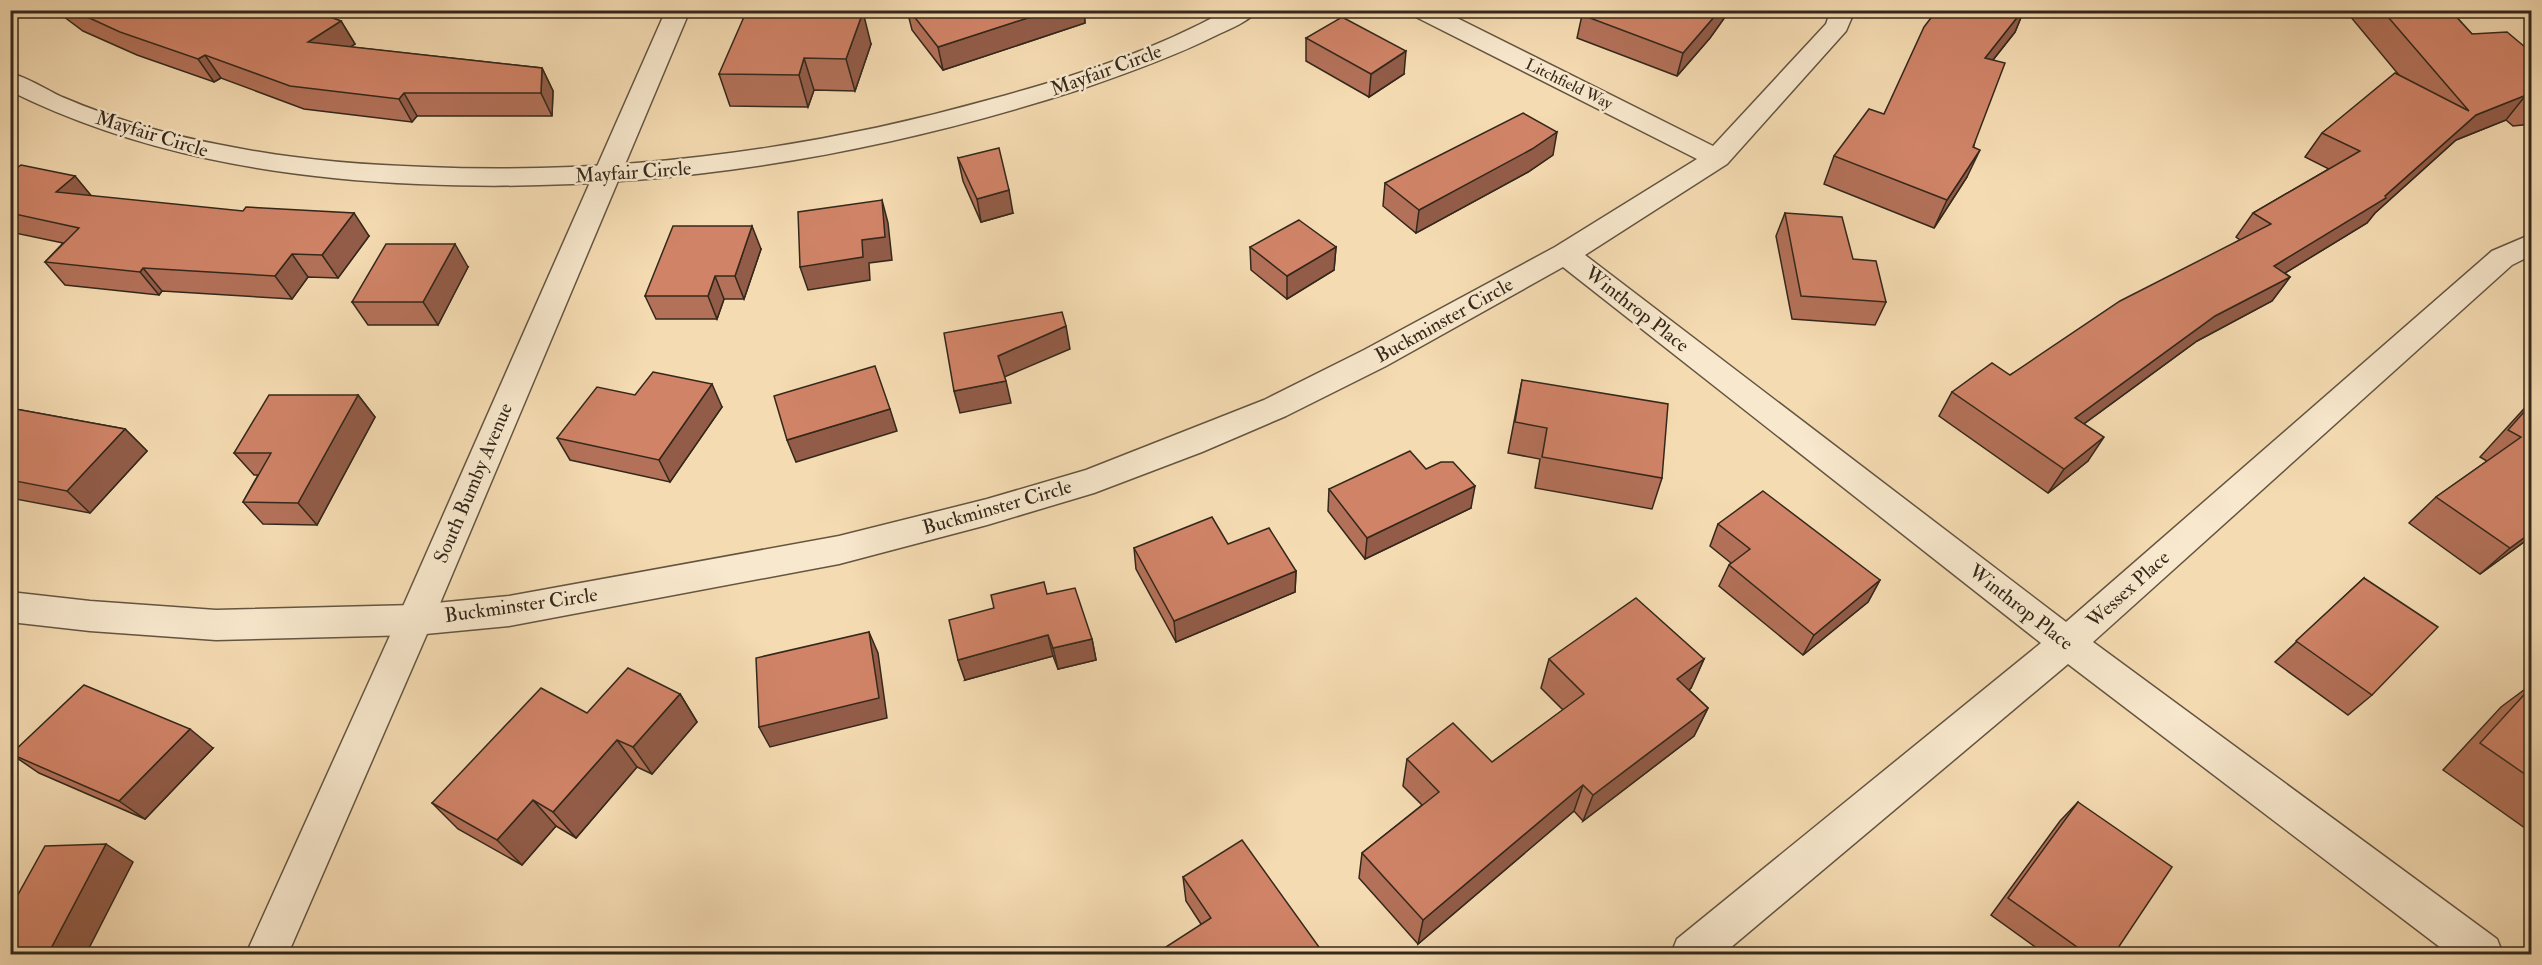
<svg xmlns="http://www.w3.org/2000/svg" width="2542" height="965" font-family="'IM FELL Double Pica',serif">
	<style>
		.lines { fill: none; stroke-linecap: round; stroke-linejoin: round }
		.minor-casing { stroke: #645541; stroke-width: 3 }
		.tertiary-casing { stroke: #645541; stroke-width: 3 }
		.minor { fill: #f8e8cd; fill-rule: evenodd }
		.tertiary { fill: #f8e8cd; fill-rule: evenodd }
		.wall { fill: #b37159; stroke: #34281b; stroke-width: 1.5 }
		.shaded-wall { fill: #925c48; stroke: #34281b; stroke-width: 1.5 }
		.building { fill: #d08367; stroke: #34281b; stroke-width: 1.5 }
		.labels { text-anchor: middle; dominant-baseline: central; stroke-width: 5; stroke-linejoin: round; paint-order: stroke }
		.far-street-label { font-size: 16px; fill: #34281b; stroke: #f8e8cd }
		.street-label { font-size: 20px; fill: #34281b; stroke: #f8e8cd }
	</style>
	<rect width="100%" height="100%" fill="#f5dbb2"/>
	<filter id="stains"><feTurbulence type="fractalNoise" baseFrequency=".00333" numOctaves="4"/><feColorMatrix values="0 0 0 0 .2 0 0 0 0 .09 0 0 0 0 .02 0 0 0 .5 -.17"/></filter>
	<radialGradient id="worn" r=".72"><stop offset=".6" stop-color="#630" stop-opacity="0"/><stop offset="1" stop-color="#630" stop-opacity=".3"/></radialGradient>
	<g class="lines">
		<defs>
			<g id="minor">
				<path d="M 1227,10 L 1258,10 C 1249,21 1232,28 1219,34 C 1175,56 1128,73 1081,89 C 866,159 644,194 418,184 C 277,178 137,154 10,91 L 10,73 C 29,78 45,89 62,97 C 76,103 89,108 103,113 C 146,129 192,140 237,148 C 299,160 362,165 425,167 C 616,175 807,151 992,99 C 1073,77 1153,51 1227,10 Z"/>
				<path d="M 1409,10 L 1441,10 L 1713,146 L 1826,24 L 1831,10 L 1855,10 L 1846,31 L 1727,164 L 1585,255 L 2066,622 L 2492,251 L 2532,234 L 2532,255 L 2512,265 L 2093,642 L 2497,939 L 2503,954 L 2449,954 L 2068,664 L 1723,954 L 1671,954 L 1677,939 L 2041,643 L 1563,267 L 1386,366 L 1286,416 L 1202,452 L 1094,493 L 987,525 L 839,564 L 509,626 L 415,635 L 216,640 L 90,631 L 10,622 L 10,592 L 90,601 L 216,610 L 415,605 L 509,596 L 839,536 L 987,499 L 1086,470 L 1264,400 L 1364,350 L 1555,247 L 1697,159 L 1412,15 Z"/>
			</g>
			<path id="tertiary" d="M 666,10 L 690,10 L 433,620 L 288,954 L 246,954 L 397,620 Z"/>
		</defs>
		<!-- minor casing -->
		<use href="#minor" class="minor-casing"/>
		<!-- tertiary casing -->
		<use href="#tertiary" class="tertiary-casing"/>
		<!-- minor -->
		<use href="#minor" class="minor"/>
		<!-- tertiary -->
		<use href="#tertiary" class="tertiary"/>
	</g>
	<!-- wall -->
	<g class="wall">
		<path d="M 55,10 L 311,10 L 341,21 L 355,44 L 350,47 L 542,68 L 553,91 L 552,116 L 417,116 L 412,122 L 304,109 L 221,78 L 214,82 L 137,55 L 83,31 Z"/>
		<path d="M 907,10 L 1084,10 L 1085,23 L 943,70 L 912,30 Z"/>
		<path d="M 1587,10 L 1730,10 L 1710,38 L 1677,76 L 1577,38 L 1582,15 Z"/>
		<path d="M 1937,10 L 2024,10 L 2015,32 L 1993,60 L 1967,177 L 1934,228 L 1824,184 L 1834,156 L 1884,114 Z"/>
		<path d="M 2345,10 L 2450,10 L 2472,34 L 2525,47 L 2532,46 L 2532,124 L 2513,126 L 2506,120 L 2456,140 L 2375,213 L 2367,223 L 2285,273 L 2290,277 L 2272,301 L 2197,341 L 2084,424 L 2088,461 L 2048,493 L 1939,416 L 1952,392 L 2010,375 L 2240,240 L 2236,237 L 2253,213 L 2329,169 L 2305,157 L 2322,133 L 2399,75 Z"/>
		<path d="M 1306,38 L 1404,74 L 1369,97 L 1306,61 Z"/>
		<path d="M 871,44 L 855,91 L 814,90 L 808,107 L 730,106 L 719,74 Z"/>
		<path d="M 1553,155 L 1528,172 L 1416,233 L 1383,206 L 1385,183 Z"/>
		<path d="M 958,158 L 1013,213 L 981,222 L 963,181 Z"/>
		<path d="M 10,173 L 91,196 L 369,236 L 338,278 L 308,277 L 292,299 L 162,291 L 159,295 L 65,285 L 45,262 L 63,243 L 10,232 Z"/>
		<path d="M 1785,213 L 1853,259 L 1886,302 L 1875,325 L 1792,319 L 1776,236 Z"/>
		<path d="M 1250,247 L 1336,247 L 1334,270 L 1287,299 L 1251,270 Z"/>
		<path d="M 761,249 L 744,299 L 724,299 L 717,319 L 656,319 L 645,296 Z"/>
		<path d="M 468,267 L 438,325 L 368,325 L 352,302 Z"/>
		<path d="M 1522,380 L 1662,478 L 1652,509 L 1535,488 L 1540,459 L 1508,453 Z"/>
		<path d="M 358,395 L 375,417 L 317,525 L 263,524 L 243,502 L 258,475 L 254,475 L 234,453 Z"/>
		<path d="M 635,395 L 722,407 L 670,482 L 570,460 L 557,438 Z"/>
		<path d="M 2532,400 L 2532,536 L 2480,574 L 2409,523 L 2436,497 L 2487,461 L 2480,457 Z"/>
		<path d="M 10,408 L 125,429 L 147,451 L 90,513 L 10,498 Z"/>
		<path d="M 1426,469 L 1471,508 L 1365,559 L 1328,511 L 1329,489 Z"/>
		<path d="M 1718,524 L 1880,580 L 1868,602 L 1803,655 L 1719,586 L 1729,565 L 1731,563 L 1710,546 Z"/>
		<path d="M 1228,544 L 1296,571 L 1295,592 L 1176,642 L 1136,569 L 1134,548 Z"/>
		<path d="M 2364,578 L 2372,695 L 2348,715 L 2275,662 Z"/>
		<path d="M 1047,594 L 1092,639 L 1096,660 L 1058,669 L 1053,656 L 965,680 Z"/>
		<path d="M 1549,659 L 1704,659 L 1691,688 L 1689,690 L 1708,708 L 1694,736 L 1583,821 L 1574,811 L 1418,944 L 1359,878 L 1362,853 L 1422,805 L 1403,786 L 1407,759 L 1492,762 L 1563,710 L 1541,688 Z"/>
		<path d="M 2532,684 L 2532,833 L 2443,770 L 2501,707 Z"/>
		<path d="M 680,694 L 697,722 L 652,774 L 637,767 L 576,838 L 556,826 L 522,865 L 458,829 L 432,803 L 587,713 Z"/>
		<path d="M 213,748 L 145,819 L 39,773 L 11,754 Z"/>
		<path d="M 2078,802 L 2114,954 L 2045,954 L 1991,915 L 2060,821 Z"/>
		<path d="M 1183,877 L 1324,954 L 1201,924 L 1186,901 Z"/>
	</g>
	<!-- shaded-wall -->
	<g class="shaded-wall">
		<path d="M 1052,10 L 1084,10 L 1085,23 L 943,70 L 938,47 Z"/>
		<path d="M 1720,10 L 1730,10 L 1710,38 L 1677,76 L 1683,53 Z"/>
		<path d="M 2023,10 L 2024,10 L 2015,32 L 1973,85 L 1985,58 Z"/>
		<path d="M 863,12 L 871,44 L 855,91 L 846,59 Z"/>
		<path d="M 341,21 L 355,44 L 322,65 L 308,42 Z"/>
		<path d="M 1406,51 L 1404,74 L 1369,97 L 1371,74 Z"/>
		<path d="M 205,55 L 221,78 L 214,82 L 198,59 Z"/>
		<path d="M 804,58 L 814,90 L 808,107 L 799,75 Z"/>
		<path d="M 542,68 L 553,91 L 552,116 L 541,93 Z"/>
		<path d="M 404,93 L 417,116 L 412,122 L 399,99 Z"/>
		<path d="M 2526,95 L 2506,120 L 2456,140 L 2375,213 L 2367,223 L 2257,290 L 2274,266 L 2385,196 L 2476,115 Z"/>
		<path d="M 1557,132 L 1553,155 L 1528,172 L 1416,233 L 1419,210 Z"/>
		<path d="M 1980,150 L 1967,177 L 1934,228 L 1947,200 Z"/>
		<path d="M 75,176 L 94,199 L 56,192 Z"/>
		<path d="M 1009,190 L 1013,213 L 981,222 L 977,199 Z"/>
		<path d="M 882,200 L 888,223 L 892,260 L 869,263 L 870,280 L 808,290 L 800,267 L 862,240 Z"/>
		<path d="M 354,213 L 369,236 L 338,278 L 322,255 Z"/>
		<path d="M 752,226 L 761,249 L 744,299 L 735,276 Z"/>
		<path d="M 455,244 L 468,267 L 438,325 L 423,302 Z"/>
		<path d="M 1336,247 L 1334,270 L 1287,299 L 1287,276 Z"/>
		<path d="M 292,254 L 308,277 L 292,299 L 275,276 Z"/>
		<path d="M 143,268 L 162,291 L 159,295 L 140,272 Z"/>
		<path d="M 715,276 L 724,299 L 717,319 L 708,296 Z"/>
		<path d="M 2290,277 L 2272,301 L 2197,341 L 2059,442 L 2075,418 L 2215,316 Z"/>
		<path d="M 1066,326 L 1070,349 L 1002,378 L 998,356 Z"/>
		<path d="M 1006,381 L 1011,403 L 960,413 L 954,391 Z"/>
		<path d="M 712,384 L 722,407 L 670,482 L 659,460 Z"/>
		<path d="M 358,395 L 375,417 L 317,525 L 298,503 Z"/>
		<path d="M 890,409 L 897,431 L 796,462 L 787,440 Z"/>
		<path d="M 125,429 L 147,451 L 90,513 L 67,491 Z"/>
		<path d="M 2104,437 L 2088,461 L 2048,493 L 2064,469 Z"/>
		<path d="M 1475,486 L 1471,508 L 1365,559 L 1367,538 Z"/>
		<path d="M 2532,532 L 2532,536 L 2480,574 L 2510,548 Z"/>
		<path d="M 1296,571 L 1295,592 L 1176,642 L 1174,621 Z"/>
		<path d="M 1880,580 L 1868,602 L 1803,655 L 1814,635 Z"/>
		<path d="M 869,632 L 878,653 L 887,718 L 770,747 L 759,727 Z"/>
		<path d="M 1048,635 L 1053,656 L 965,680 L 958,660 Z"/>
		<path d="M 1092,639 L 1096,660 L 1058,669 L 1053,648 Z"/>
		<path d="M 1704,659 L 1691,688 L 1665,708 L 1677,679 Z"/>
		<path d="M 680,694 L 697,722 L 652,774 L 633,747 Z"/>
		<path d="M 1708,708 L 1694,736 L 1583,821 L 1593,795 Z"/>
		<path d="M 190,729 L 213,748 L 145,819 L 119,801 Z"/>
		<path d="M 617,740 L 637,767 L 576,838 L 553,812 Z"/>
		<path d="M 1583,785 L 1574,811 L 1418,944 L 1423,920 Z"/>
		<path d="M 533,800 L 556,826 L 522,865 L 497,840 Z"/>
		<path d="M 106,844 L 133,862 L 86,954 L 48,954 Z"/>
	</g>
	<!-- building -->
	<g class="building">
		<path d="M 72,10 L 311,10 L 341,21 L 308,42 L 542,68 L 541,93 L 404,93 L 399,99 L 290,86 L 205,55 L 198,59 L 120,32 Z"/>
		<path d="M 747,10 L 752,10 L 863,12 L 846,59 L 804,58 L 799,75 L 719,74 Z"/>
		<path d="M 909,10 L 1052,10 L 938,47 Z"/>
		<path d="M 1587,10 L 1720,10 L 1683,53 L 1582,15 Z"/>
		<path d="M 1937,10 L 2023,10 L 1985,58 L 2005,63 L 1973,147 L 1980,150 L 1947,200 L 1834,156 L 1869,109 L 1884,114 L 1924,27 Z"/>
		<path d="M 2382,10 L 2450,10 L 2472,34 L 2507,32 L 2525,47 L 2532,46 L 2532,100 L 2526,95 L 2476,115 L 2385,196 L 2386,198 L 2274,266 L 2290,277 L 2215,316 L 2075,418 L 2104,437 L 2064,469 L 1952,392 L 1992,363 L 2010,375 L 2120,301 L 2271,224 L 2253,213 L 2360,151 L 2322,133 L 2395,73 L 2469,111 Z"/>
		<path d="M 1342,17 L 1406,51 L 1371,74 L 1306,38 Z"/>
		<path d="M 1523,113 L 1557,132 L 1532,149 L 1419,210 L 1385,183 Z"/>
		<path d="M 999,148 L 1009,190 L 977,199 L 958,158 Z"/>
		<path d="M 21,165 L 75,176 L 56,192 L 243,211 L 246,207 L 354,213 L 322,255 L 292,254 L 275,276 L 143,268 L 140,272 L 45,262 L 79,228 L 10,213 L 10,173 Z"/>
		<path d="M 882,200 L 885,237 L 862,240 L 863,257 L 800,267 L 798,212 Z"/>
		<path d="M 1785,213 L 1842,217 L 1853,259 L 1876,261 L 1886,302 L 1801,296 Z"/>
		<path d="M 1299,220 L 1336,247 L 1287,276 L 1250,247 Z"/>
		<path d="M 673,226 L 752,226 L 735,276 L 715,276 L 708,296 L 645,296 Z"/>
		<path d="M 386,244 L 455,244 L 423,302 L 352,302 Z"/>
		<path d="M 1062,312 L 1066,326 L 998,356 L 1006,381 L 954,391 L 944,333 Z"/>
		<path d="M 875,366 L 890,409 L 787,440 L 774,396 Z"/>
		<path d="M 653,372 L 712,384 L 659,460 L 557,438 L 597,387 L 635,395 Z"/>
		<path d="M 1522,380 L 1668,404 L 1662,478 L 1542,457 L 1547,428 L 1515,422 Z"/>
		<path d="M 269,395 L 358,395 L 298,503 L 243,502 L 271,453 L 234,453 Z"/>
		<path d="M 2532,403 L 2532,532 L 2510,548 L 2436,497 L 2521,437 L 2508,430 Z"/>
		<path d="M 10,408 L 125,429 L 67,491 L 10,480 Z"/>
		<path d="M 1410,451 L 1426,469 L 1441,462 L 1453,462 L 1475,486 L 1367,538 L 1329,489 Z"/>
		<path d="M 1763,491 L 1880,580 L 1814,635 L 1729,565 L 1750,549 L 1718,524 Z"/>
		<path d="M 1212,517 L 1228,544 L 1269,528 L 1296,571 L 1174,621 L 1134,548 Z"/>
		<path d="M 2364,578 L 2438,627 L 2372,695 L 2296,641 Z"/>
		<path d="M 1044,582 L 1047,594 L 1075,588 L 1092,639 L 1053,648 L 1048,635 L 958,660 L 949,620 L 994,608 L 991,595 Z"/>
		<path d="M 1636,598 L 1704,659 L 1677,679 L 1708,708 L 1593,795 L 1583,785 L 1423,920 L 1362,853 L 1439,792 L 1407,759 L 1453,723 L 1492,762 L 1584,694 L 1549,659 Z"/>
		<path d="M 869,632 L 879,698 L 759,727 L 756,658 Z"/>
		<path d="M 628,668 L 680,694 L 633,747 L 617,740 L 553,812 L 533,800 L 497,840 L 432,803 L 541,688 L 587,713 Z"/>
		<path d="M 84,685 L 190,729 L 119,801 L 11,754 Z"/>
		<path d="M 2532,686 L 2532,779 L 2480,743 Z"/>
		<path d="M 2078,802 L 2172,867 L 2114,954 L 2087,954 L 2008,898 Z"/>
		<path d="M 1242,840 L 1324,954 L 1155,954 L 1211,918 L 1183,877 Z"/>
		<path d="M 106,844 L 48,954 L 10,954 L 10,909 L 45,846 Z"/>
		<path d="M 2288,951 L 2293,954 L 2284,954 Z"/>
	</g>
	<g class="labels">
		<!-- far-street labels -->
		<g class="far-street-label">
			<text transform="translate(1569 84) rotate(26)">Litchfield Way</text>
		</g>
		<!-- street labels -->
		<g class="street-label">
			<text transform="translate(1106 70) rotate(-20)">Mayfair Circle</text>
			<text transform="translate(152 134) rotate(17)">Mayfair Circle</text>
			<text transform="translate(633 172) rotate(-4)">Mayfair Circle</text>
			<text transform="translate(1637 309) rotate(38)">Winthrop Place</text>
			<text transform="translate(1444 320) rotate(-29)">Buckminster Circle</text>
			<text transform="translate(473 483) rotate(-67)">South Bumby Avenue</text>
			<text transform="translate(997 507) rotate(-16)">Buckminster Circle</text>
			<text transform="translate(2128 589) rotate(-42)">Wessex Place</text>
			<text transform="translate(521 605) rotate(-8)">Buckminster Circle</text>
			<text transform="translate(2021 607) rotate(38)">Winthrop Place</text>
		</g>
	</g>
	<!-- margin -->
	<rect width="2542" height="965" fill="none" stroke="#f5dbb2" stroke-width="36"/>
	<rect x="12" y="12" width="2518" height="941" fill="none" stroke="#34281b" stroke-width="3"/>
	<rect x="18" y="18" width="2506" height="929" fill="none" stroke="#34281b" stroke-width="1.5"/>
	<rect width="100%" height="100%" filter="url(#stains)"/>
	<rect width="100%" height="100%" fill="url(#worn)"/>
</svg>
